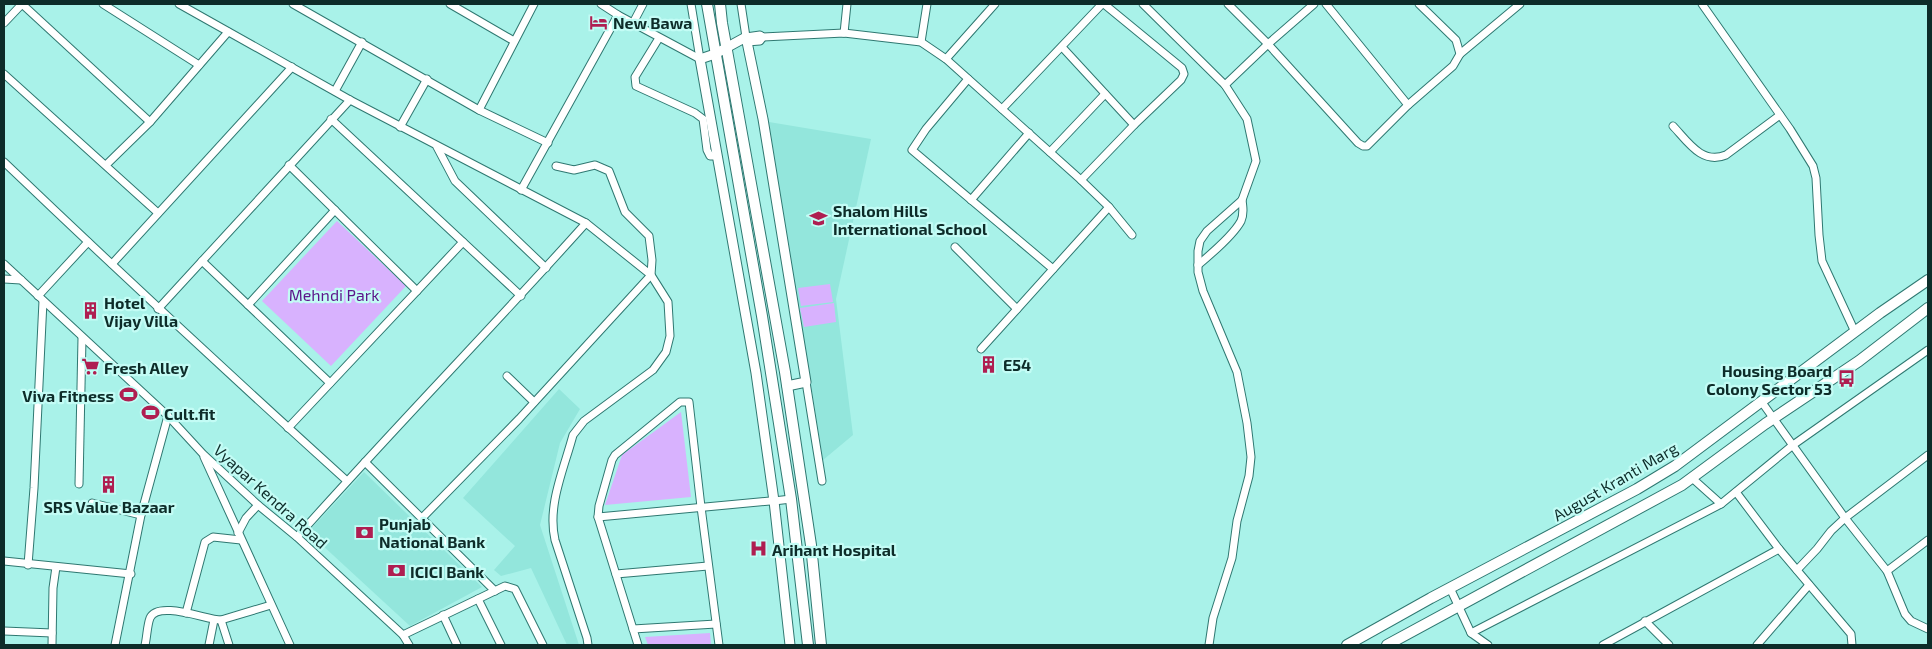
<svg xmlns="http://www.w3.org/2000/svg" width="1932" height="649" font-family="'Exo 2',sans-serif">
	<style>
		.built { fill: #93e6dc }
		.green { fill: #d8b2fe }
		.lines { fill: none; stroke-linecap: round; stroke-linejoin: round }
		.minor-casing { stroke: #2f7871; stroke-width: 9 }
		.tertiary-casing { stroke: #2f7871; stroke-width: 11 }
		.secondary-casing { stroke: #2f7871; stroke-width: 12 }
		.minor { stroke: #fff; stroke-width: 7 }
		.tertiary { stroke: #fff; stroke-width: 9 }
		.secondary { stroke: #fff; stroke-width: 10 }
		.labels { text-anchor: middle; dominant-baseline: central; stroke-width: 4.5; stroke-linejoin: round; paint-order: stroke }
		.poi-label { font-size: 16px; font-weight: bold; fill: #0d2c29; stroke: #c3fcf5; text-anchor: start }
		.park-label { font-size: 16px; fill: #5c168a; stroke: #c3fcf5 }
		.street-label { font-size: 16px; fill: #0d2c29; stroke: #c3fcf5 }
	</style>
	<rect width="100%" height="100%" fill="#a9f2e9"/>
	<!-- built -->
	<g class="built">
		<path d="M 769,122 L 871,139 L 836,299 L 853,435 L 823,460 Z"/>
		<path d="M 559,389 L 580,409 L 560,443 L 540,525 L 579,645 L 567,645 L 531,568 L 501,576 L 494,570 L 515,546 L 463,498 Z"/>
		<path d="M 364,472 L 482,587 L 410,626 L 308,532 Z"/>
	</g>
	<!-- green -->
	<g class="green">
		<path d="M 337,221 L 406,286 L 331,366 L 262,301 Z"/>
		<path d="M 830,284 L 833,302 L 801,306 L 798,288 Z"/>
		<path d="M 834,303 L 836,322 L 804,327 L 800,308 Z"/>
		<path d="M 681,412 L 691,497 L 605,505 L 622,455 Z"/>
		<path d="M 710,633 L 711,645 L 648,645 L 645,637 Z"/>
	</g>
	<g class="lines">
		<defs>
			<g id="minor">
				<path d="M 22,4 L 150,122"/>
				<path d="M 103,4 L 199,65"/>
				<path d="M 179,4 L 350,100 L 586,223 L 651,275 L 668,302 L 670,336 L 666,352 L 653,370 L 584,421 L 573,435 C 564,469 547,505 555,540 L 587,638 L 588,645"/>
				<path d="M 293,4 L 479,110 L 548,143"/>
				<path d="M 450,4 L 514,41"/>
				<path d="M 601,4 L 618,15 L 700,59"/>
				<path d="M 691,4 L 700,59"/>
				<path d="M 741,4 L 746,37 L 760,35 L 763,37 L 844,33 L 921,42 L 946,59 L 1081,180 L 1109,207 L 1132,235"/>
				<path d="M 1143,4 L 1225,85 L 1247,119 L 1256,161 L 1242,200 L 1207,231 L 1200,241 L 1198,251 L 1198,272 L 1203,291 L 1237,372 L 1247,423 L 1251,457 L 1249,476 L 1237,521 L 1232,558 L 1213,618 L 1209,645"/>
				<path d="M 1228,4 L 1268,44 L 1358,143 L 1363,146 L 1367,146 L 1408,105 L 1453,66 L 1460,54 L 1456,40 L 1419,4"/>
				<path d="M 1326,4 L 1408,105"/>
				<path d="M 1702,4 L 1790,129 L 1813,166 L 1816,178 L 1819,235 L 1822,261 L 1855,332"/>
				<path d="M 4,23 L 22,4"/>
				<path d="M 633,23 L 643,4"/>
				<path d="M 844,33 L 847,4"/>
				<path d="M 659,38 L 635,77 L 636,86 L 695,113 L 703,119 L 707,150 L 710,156 L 717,156"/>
				<path d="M 747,42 L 760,41 L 763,37"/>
				<path d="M 921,42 L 927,4"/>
				<path d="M 1062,47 L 1134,125"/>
				<path d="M 1460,54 L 1520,4"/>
				<path d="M 946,59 L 995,4"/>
				<path d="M 4,74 L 158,213"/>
				<path d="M 968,79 L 926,129 L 912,150 L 1053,269"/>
				<path d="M 1225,85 L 1268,44 L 1314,4"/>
				<path d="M 335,91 L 362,42"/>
				<path d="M 1002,109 L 1102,4"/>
				<path d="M 479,110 L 534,4"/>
				<path d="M 331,119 L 521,296"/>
				<path d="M 1673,126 C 1688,142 1702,165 1726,155 L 1780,115"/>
				<path d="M 400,127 L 427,79"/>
				<path d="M 437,147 L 455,181 L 546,268"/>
				<path d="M 1050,152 L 1105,94"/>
				<path d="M 4,162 C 117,270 231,376 347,481"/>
				<path d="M 106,165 L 150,122 L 228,32"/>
				<path d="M 289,165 L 417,291"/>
				<path d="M 1081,180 L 1134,125 L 1181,80 L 1184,74 L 1182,68 L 1104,4"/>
				<path d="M 521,190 L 618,15"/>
				<path d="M 971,200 L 1029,133"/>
				<path d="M 955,247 L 1017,309"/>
				<path d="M 202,261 L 330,383"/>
				<path d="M 4,264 L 168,416 L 203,454 L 258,505 L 297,537 L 403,635 L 409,645"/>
				<path d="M 112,264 L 292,67"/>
				<path d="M 1198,265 C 1210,255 1234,234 1241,221 C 1244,214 1243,207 1242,200"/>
				<path d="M 4,279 L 21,280"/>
				<path d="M 38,296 L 88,242"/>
				<path d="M 248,305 L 335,210"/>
				<path d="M 158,309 L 350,100"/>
				<path d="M 981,349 L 1109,207"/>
				<path d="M 507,376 L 534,402"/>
				<path d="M 806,382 L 822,481"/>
				<path d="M 1761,401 L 1845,518 L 1887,571 L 1905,614 L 1911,621 L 1928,629"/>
				<path d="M 288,428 L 463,242"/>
				<path d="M 204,457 L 290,645"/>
				<path d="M 365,462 L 495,591"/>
				<path d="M 1692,478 L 1721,504"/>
				<path d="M 79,484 L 82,338"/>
				<path d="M 1736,492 L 1779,549 L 1851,634 L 1852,645"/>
				<path d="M 774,501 L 791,499"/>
				<path d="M 92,503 L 141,515"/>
				<path d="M 598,517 L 770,501"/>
				<path d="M 422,518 L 519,419 L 651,275 L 652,260 L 649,236 L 625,212 L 609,171 L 595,165 L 574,170 L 556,166"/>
				<path d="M 238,533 L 246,518 L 258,505"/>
				<path d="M 297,537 C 391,431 491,329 586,223"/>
				<path d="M 4,561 L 131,574"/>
				<path d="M 28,565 L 34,488 L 43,301"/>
				<path d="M 1797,570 L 1817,549 L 1831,531 L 1845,518 L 1928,455"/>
				<path d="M 1887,571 L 1928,540"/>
				<path d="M 616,574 L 708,566"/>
				<path d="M 1450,588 L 1471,633 L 1488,645"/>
				<path d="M 478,599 L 501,645"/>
				<path d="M 186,613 L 205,542 L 213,537 L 241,540"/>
				<path d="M 443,615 L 457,645"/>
				<path d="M 221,620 L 229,645"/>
				<path d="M 1645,621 L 1669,645"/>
				<path d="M 633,629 L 716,624"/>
				<path d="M 4,631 L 52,633"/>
				<path d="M 1471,633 L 1721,504 L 1793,445 L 1928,350"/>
				<path d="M 403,635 L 505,586 L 515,589 L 543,645"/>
				<path d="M 52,645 L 53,588 L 56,567"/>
				<path d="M 115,645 L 141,515 L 168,416"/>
				<path d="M 145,645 C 147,637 147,626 150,618 C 158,600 207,620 221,620 L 271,605"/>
				<path d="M 209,645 L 214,620"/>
				<path d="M 638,645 L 598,517 L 599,506 L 612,460 L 615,455 L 680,402 L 689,402 L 701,507 L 719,645"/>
				<path d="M 1603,645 L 1779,549"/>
				<path d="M 1757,645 L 1809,585"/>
			</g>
			<path id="tertiary" d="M 787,386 L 806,382 L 763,119 L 746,37 L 715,54 L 700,59 L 756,373 L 774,501 L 790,645"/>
			<g id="secondary">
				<path d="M 707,4 L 762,316 L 791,499 L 808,645"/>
				<path d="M 720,4 L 722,23 L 785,372 L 811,545 L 821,645"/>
				<path d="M 1347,645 L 1431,598 L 1637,489 L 1675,466 L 1880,313 L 1928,280"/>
				<path d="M 1387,645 L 1682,485 L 1765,424 L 1859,361 L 1928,308"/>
			</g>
		</defs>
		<!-- minor casing -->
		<use href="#minor" class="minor-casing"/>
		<!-- tertiary casing -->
		<use href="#tertiary" class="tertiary-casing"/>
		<!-- secondary casing -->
		<use href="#secondary" class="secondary-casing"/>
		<!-- minor -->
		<use href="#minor" class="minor"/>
		<!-- tertiary -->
		<use href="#tertiary" class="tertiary"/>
		<!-- secondary -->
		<use href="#secondary" class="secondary"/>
	</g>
	<!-- icons -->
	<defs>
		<symbol id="hotel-bare" viewBox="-9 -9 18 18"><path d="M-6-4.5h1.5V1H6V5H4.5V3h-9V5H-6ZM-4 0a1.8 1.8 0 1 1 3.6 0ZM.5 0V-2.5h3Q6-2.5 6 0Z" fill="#af1e51" stroke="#c3fcf5" stroke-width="2.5" paint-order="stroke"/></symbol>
		<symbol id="school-bare" viewBox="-9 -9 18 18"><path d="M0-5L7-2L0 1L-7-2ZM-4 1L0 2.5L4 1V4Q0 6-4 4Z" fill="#af1e51" stroke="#c3fcf5" stroke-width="2.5" paint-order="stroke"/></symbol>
		<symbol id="building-bare" viewBox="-9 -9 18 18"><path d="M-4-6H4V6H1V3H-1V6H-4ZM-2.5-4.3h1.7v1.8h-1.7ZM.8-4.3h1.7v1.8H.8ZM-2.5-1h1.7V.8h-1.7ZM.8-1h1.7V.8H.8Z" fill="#af1e51" stroke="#c3fcf5" stroke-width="2.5" paint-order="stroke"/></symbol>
		<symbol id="supermarket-bare" viewBox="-9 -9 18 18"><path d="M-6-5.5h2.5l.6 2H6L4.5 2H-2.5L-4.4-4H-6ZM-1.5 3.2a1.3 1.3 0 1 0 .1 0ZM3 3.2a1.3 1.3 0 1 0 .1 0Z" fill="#af1e51" stroke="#c3fcf5" stroke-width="2.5" paint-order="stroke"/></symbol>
		<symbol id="bus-bare" viewBox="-9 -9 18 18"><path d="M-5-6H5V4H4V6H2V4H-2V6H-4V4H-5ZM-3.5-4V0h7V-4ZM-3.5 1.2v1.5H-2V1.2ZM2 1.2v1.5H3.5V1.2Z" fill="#af1e51" stroke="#c3fcf5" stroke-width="2.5" paint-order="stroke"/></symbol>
		<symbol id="stadium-bare" viewBox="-9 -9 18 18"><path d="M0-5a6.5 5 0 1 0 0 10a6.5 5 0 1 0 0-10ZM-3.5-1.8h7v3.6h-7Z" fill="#af1e51" stroke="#c3fcf5" stroke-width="2.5" paint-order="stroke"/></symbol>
		<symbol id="bank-bare" viewBox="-9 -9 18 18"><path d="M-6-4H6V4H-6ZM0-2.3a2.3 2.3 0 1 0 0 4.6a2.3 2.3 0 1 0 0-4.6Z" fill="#af1e51" stroke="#c3fcf5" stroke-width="2.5" paint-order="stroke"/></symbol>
		<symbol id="hospital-bare" viewBox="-9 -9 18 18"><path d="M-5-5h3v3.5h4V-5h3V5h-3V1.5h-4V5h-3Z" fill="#af1e51" stroke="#c3fcf5" stroke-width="2.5" paint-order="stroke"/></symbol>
	</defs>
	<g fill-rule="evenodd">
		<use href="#hotel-bare" x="586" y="10" width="25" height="25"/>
		<use href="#school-bare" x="806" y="206" width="25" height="25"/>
		<use href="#building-bare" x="78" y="298" width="25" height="25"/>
		<use href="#building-bare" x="976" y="352" width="25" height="25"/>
		<use href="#supermarket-bare" x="78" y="354" width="25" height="25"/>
		<use href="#bus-bare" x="1834" y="366" width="25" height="25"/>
		<use href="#stadium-bare" x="116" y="382" width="25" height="25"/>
		<use href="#stadium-bare" x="138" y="400" width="25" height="25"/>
		<use href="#building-bare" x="96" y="472" width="25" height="25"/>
		<use href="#bank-bare" x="352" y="520" width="25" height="25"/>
		<use href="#hospital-bare" x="746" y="536" width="25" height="25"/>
		<use href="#bank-bare" x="384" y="558" width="25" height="25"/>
	</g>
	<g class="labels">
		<!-- poi labels -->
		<g class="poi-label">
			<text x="613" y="22">New Bawa</text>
			<text x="833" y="210">Shalom Hills<tspan x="833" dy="18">International School</tspan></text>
			<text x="104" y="302">Hotel<tspan x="104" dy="18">Vijay Villa</tspan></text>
			<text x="1003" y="364">E54</text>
			<text x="104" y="367">Fresh Alley</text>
			<text x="1832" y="370" text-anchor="end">Housing Board<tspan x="1832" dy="18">Colony Sector 53</tspan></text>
			<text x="114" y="395" text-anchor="end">Viva Fitness</text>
			<text x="164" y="413">Cult.fit</text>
			<text x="109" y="506" text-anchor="middle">SRS Value Bazaar</text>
			<text x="379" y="523">Punjab<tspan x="379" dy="18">National Bank</tspan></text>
			<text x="772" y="549">Arihant Hospital</text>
			<text x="410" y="571">ICICI Bank</text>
		</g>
		<!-- park labels -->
		<g class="park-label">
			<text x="334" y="294">Mehndi Park</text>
		</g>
		<!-- street labels -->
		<g class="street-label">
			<text transform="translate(1615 481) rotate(-30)">August Kranti Marg</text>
			<text transform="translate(271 496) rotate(42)">Vyapar Kendra Road</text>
		</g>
	</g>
	<!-- border -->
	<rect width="1932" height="649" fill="none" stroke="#0d2c29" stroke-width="10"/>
</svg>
